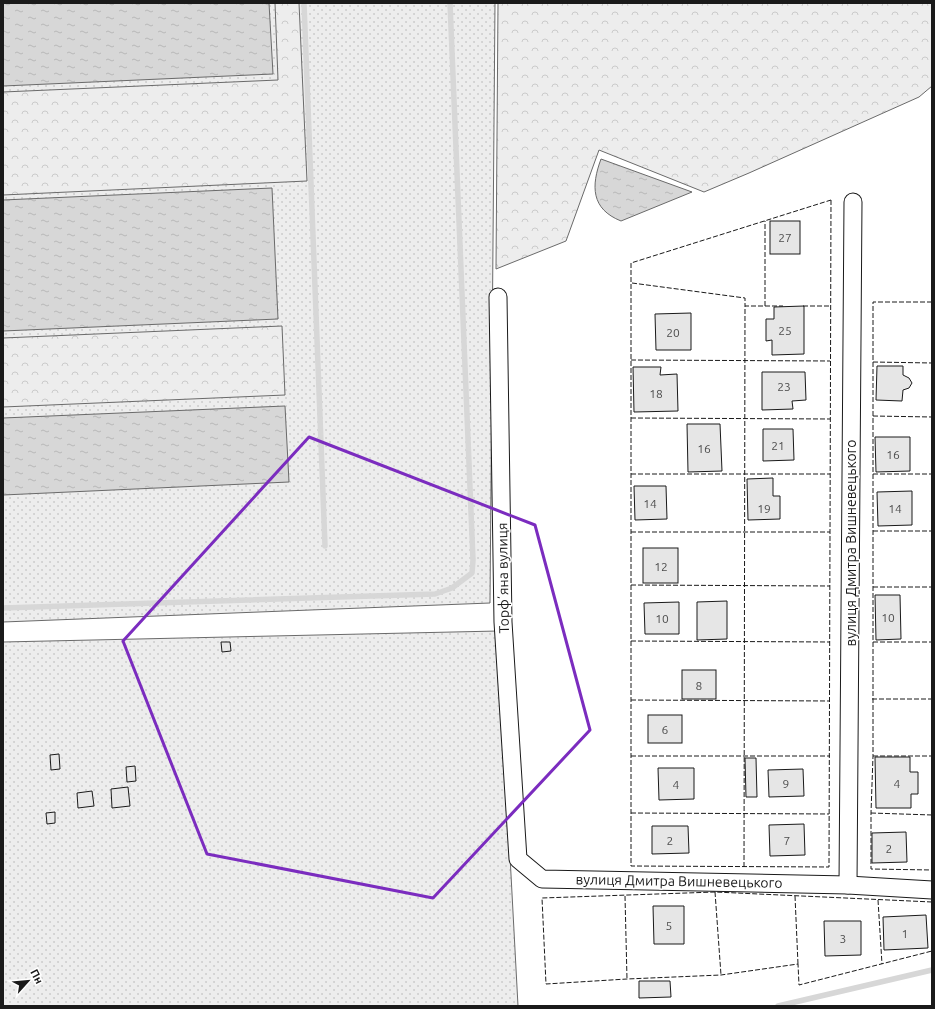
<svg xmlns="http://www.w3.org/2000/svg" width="935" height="1009" font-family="Ubuntu,sans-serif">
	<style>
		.green { fill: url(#green-dots); stroke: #6a6a6a }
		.forest { fill: url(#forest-crowns); stroke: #6a6a6a }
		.water { fill: url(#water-ripples); stroke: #6a6a6a }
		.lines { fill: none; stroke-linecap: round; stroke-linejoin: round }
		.stream { stroke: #d7d7d7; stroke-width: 5.5 }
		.building { fill: #e6e6e6; stroke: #1a1a1a }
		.minor-casing { stroke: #1a1a1a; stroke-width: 19 }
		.minor { stroke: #fff; stroke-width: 17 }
		.fence { stroke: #1a1a1a; stroke-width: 1; stroke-dasharray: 5 2; stroke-linecap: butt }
		.marked { fill: none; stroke: #7b2cbf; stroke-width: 3; stroke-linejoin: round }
		.labels { text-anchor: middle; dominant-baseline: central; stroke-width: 3; stroke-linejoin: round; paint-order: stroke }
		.number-label { font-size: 12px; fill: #4d4d4d }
		.street-label { font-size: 14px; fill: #1a1a1a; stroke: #fff }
	</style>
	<defs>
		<pattern id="green-dots" width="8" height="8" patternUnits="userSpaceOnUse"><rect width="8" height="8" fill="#ededed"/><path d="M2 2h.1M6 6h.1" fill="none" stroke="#cbcbcb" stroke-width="1.8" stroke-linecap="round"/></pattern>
		<pattern id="forest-crowns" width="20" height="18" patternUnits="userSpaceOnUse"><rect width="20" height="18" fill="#ededed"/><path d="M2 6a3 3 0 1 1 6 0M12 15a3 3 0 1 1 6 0" fill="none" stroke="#cbcbcb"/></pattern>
		<pattern id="water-ripples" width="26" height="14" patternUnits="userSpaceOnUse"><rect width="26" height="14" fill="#d7d7d7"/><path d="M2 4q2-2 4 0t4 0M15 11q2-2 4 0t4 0" fill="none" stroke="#b8b8b8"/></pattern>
	</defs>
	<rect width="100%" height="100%" fill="#fff"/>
	<!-- green -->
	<g class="green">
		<path d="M 3,3 L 495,3 L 490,603 L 3,622 Z"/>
		<path d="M 498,631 L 518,1006 L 3,1006 L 3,642 Z"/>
	</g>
	<!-- forest -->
	<g class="forest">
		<path d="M 275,3 L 299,3 L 307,181 L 3,195 L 3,92 L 278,80 Z"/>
		<path d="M 498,3 L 932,3 L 932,86 L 919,97 L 749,173 L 704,192 L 599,150 L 566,241 L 496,269 Z"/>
		<path d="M 282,326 L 285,395 L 3,407 L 3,338 Z"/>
	</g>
	<!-- water -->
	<g class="water">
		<path d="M 3,3 L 269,3 L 273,74 L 3,86 Z"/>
		<path d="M 601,159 L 692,192 L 621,221 C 591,209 591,186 601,159 Z"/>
		<path d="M 272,188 L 278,319 L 3,331 L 3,200 Z"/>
		<path d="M 285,406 L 289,482 L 3,495 L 3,418 Z"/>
	</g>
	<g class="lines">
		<!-- stream -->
		<g class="stream">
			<path d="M 304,3 L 325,546"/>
			<path d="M 3,608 L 435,594 L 452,588 L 472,573 L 473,560 L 450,3"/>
			<path d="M 778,1006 L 932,970"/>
		</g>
	</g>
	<!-- building -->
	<g class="building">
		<rect x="770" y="221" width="30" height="33"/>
		<path d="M 804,306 L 804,354 L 772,355 L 772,340 L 766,341 L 766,319 L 774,319 L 774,307 Z"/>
		<path d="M 691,313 L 691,350 L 656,350 L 655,314 Z"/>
		<path d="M 877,366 L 903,366 L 903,375 L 909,378 L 912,383 L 909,388 L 903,390 L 902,401 L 876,400 Z"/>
		<path d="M 633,367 L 661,367 L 660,375 L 677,374 L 678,411 L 634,412 Z"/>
		<path d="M 762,372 L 805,372 L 806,400 L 792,401 L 793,409 L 762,410 Z"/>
		<path d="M 687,424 L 720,424 L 722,471 L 688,472 Z"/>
		<path d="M 763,429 L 793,429 L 794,460 L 763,461 Z"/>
		<path d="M 875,437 L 910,437 L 910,471 L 876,472 Z"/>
		<path d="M 773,478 L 773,496 L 780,496 L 780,519 L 748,520 L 747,479 Z"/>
		<path d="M 634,486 L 666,486 L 667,519 L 635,520 Z"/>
		<path d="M 912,491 L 912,525 L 878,526 L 877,492 Z"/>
		<rect x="643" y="548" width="35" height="35"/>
		<path d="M 875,595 L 900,595 L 901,639 L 876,640 Z"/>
		<path d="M 727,601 L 727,639 L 697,640 L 697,602 Z"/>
		<path d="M 679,602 L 679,634 L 645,634 L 644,603 Z"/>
		<path d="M 221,642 L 230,642 L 231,651 L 222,652 Z"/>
		<rect x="682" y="670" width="34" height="29"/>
		<rect x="648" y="715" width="34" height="28"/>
		<path d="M 59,754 L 60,769 L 51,770 L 50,755 Z"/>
		<path d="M 875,757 L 910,757 L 910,772 L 918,772 L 918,794 L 911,794 L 911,808 L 876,808 Z"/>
		<path d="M 745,758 L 756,758 L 757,797 L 746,797 Z"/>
		<path d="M 135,766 L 136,781 L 127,782 L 126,767 Z"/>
		<path d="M 658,768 L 694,768 L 694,799 L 659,800 Z"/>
		<path d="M 803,769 L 804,796 L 769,797 L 768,770 Z"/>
		<path d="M 128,787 L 130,806 L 112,808 L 111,789 Z"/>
		<path d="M 92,791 L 94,806 L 78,808 L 77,793 Z"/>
		<path d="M 55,812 L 55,823 L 47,824 L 46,813 Z"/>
		<path d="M 804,824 L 805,855 L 770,856 L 769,825 Z"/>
		<path d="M 652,826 L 688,826 L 689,853 L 652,854 Z"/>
		<path d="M 906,832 L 907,862 L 872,863 L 872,833 Z"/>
		<path d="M 653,906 L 684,906 L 684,944 L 654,944 Z"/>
		<path d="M 926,915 L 928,948 L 884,950 L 883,917 Z"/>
		<path d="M 824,921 L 861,921 L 861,955 L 825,956 Z"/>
		<path d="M 639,981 L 670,981 L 671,997 L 639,998 Z"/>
	</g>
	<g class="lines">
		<defs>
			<g id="minor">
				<path d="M 498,297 L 503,622 L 518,859 L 542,879 L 848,885 L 932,890"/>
				<path d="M 848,885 L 853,202"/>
			</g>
		</defs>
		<!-- minor casing -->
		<use href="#minor" class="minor-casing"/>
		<!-- minor -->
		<use href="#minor" class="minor"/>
		<!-- fence -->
		<g class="fence">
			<path d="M 831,200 L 829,867 L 631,866 L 631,263 Z"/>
			<path d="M 632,283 L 745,298 L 745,306"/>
			<path d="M 932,302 L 873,302 L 873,756 L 871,813 L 871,869 L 932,870"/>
			<path d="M 765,306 L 765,221"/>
			<path d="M 803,306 L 831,306"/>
			<path d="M 631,360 L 830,361"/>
			<path d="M 873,362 L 932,363"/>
			<path d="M 873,416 L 932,417"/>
			<path d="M 631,418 L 830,419"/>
			<path d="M 631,474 L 830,474"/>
			<path d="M 873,474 L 932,474"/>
			<path d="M 873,531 L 932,531"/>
			<path d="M 631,532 L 830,532"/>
			<path d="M 631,585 L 830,586"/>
			<path d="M 873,587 L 932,587"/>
			<path d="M 631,641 L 830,642"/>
			<path d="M 873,642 L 932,642"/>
			<path d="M 872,699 L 932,699"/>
			<path d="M 631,700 L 830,701"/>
			<path d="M 631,756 L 830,756"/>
			<path d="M 873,756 L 932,756"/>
			<path d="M 631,813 L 829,814"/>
			<path d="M 871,813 L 932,815"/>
			<path d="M 744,867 L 745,306 L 783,306"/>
			<path d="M 715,892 L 721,975"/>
			<path d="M 625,896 L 627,979"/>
			<path d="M 795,896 L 798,964"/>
			<path d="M 878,900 L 882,964"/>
			<path d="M 932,902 L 715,892 L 542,898 L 546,984 L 627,979 L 721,975 L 798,964 L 799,985 L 932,951"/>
		</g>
	</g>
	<!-- marked area -->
	<path class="marked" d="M 309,437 L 535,525 L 590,730 L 433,898 L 207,854 L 123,641 Z"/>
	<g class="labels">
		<!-- number labels -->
		<g class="number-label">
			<text x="785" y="237">27</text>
			<text x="785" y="330">25</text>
			<text x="673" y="332">20</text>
			<text x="784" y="386">23</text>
			<text x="656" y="393">18</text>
			<text x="778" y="445">21</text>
			<text x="704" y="448">16</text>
			<text x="893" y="454">16</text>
			<text x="650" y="503">14</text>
			<text x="764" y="508">19</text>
			<text x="895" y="508">14</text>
			<text x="661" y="566">12</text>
			<text x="888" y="617">10</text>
			<text x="662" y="618">10</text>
			<text x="699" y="685">8</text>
			<text x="665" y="729">6</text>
			<text x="786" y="783">9</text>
			<text x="897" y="783">4</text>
			<text x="676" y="784">4</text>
			<text x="670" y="840">2</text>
			<text x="787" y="840">7</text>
			<text x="889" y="848">2</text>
			<text x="669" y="925">5</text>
			<text x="905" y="933">1</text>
			<text x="843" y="938">3</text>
		</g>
		<!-- street labels -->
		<g class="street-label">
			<text transform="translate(851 543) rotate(-90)">вулиця Дмитра Вишневецького</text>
			<text transform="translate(503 578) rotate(-91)">Торфʼяна вулиця</text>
			<text transform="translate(679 881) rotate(1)">вулиця Дмитра Вишневецького</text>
		</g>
	</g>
	<!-- border -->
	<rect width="935" height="1009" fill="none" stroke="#1a1a1a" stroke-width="8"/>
	<!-- north arrow -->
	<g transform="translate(28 981) rotate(63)" stroke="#ffffff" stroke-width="3" paint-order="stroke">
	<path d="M0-3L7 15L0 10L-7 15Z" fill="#1a1a1a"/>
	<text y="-6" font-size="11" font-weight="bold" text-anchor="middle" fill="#1a1a1a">Пн</text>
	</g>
</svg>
